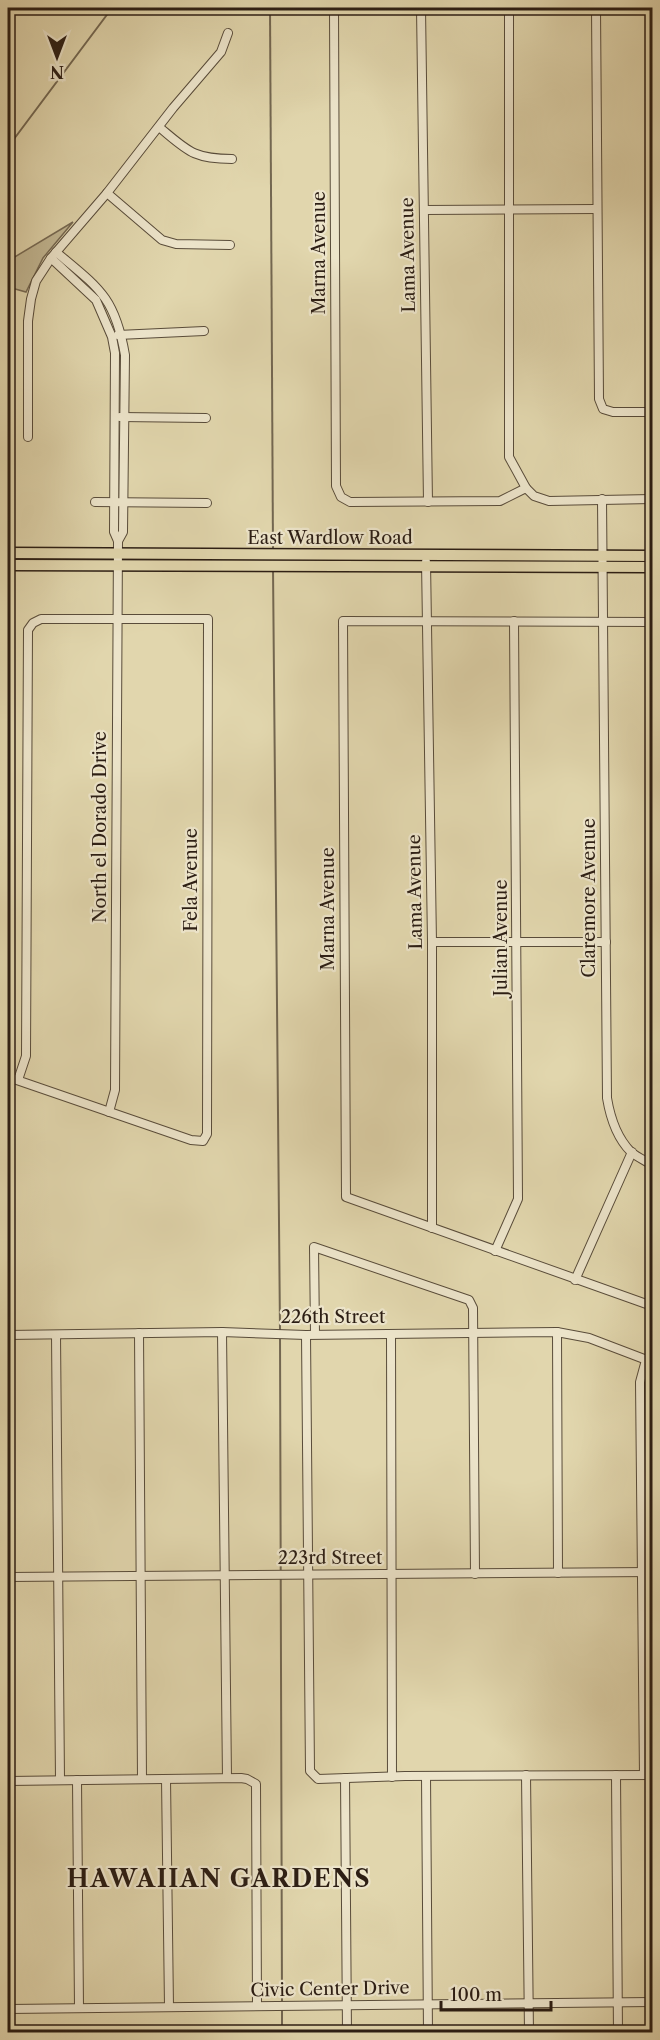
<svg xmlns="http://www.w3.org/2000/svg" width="660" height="2040" font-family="'Libre Caslon Text',serif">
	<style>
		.green { fill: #c2b793; stroke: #776a54; stroke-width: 1.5 }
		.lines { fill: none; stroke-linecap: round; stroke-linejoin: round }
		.stream { stroke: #736751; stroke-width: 2 }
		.minor-casing { stroke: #594c3a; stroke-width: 10 }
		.major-casing { stroke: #2c1e14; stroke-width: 13 }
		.minor { stroke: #ece4ca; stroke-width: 8 }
		.major { stroke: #e1d6ad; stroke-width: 10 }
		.labels { text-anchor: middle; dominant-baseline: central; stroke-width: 4.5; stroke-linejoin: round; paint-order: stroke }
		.street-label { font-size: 18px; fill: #2c1e14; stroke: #ece4ca }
		.district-label { font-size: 24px; font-weight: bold; letter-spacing: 1.5px; fill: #2c1e14; stroke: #ece4ca }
	</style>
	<rect width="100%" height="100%" fill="#e1d6ad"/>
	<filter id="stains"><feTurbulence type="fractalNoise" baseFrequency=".00333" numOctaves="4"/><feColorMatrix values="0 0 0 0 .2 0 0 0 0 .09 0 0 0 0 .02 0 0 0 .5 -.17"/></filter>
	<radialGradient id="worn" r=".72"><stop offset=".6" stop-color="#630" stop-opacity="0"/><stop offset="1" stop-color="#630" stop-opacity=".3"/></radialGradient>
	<!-- green -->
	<path class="green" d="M 73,222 L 43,258 L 26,292 L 8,287 L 8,261 Z"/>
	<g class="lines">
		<!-- stream -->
		<g class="stream">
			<path d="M 270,8 L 273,551"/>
			<path d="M 8,147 L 112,8"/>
			<path d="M 273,568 L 280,1331"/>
			<path d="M 280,1336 L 282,2003"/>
			<path d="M 282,2008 L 282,2032"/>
		</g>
		<defs>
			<g id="minor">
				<path d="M 334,8 L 336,486 L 341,497 L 350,502 L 500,501 L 526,488 L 534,496 L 549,501 L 652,499"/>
				<path d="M 421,8 L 428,502"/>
				<path d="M 509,8 L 509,457 L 526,488"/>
				<path d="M 596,8 L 599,399 L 603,409 L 613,412 L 652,412"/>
				<path d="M 159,127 C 188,151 193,159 232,159"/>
				<path d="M 107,193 L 162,240 L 176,244 L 230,245"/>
				<path d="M 424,210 L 597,209"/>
				<path d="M 56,252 C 99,288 115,297 125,355 L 123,532 L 118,541"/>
				<path d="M 51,258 L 96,300 L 112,337 L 115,353 L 114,532 L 118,541 L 115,1090 L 109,1112"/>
				<path d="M 118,335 L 204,331"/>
				<path d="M 120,417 L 206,418"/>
				<path d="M 28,437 L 28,321 L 31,299 L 36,281 L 51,258 L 107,193 L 173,108 L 221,52 L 228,33"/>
				<path d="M 602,499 L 607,1098 C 610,1116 617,1138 631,1152 C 637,1157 646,1161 652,1165"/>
				<path d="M 95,502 L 207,503"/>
				<path d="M 426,562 L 432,942 L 432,1228"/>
				<path d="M 652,622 L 343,621 L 346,1197 L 652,1306"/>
				<path d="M 432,942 L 606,942"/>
				<path d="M 8,1077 L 191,1140 L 203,1141 L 207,1134 L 208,619 L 41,619 L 33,623 L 28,630 L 26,1056 L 18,1080"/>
				<path d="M 495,1251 L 518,1199 L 514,621"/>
				<path d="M 575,1280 L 632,1152"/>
				<path d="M 222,1332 L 227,1778"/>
				<path d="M 557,1332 L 558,1573"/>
				<path d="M 139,1333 L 142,1779"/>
				<path d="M 315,1334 L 314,1247 L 469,1300 L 473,1308 L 475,1574"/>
				<path d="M 391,1334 L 392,1777"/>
				<path d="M 8,1335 L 222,1332 L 306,1335 L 557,1332 L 589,1338 L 652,1362"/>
				<path d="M 56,1335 L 60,1780"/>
				<path d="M 306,1335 L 310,1771 L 318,1779 L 405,1776 L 652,1775"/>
				<path d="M 8,1577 L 652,1572"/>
				<path d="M 526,1775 L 529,2032"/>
				<path d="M 616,1775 L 618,2032"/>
				<path d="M 644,1775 L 640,1382 L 646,1360"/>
				<path d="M 426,1776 L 428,2032"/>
				<path d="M 345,1778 L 347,2032"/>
				<path d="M 166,1779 L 169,2007"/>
				<path d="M 77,1780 L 79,2008"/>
				<path d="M 8,1781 L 241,1778 L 247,1779 L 256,1784 L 257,2006"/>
				<path d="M 8,2009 L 652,2002"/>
			</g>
			<g id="major">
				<path d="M 8,553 L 652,556"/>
				<path d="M 8,565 L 652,567"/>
			</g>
		</defs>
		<!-- minor casing -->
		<use href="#minor" class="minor-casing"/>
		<!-- major casing -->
		<use href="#major" class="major-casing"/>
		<!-- minor -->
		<use href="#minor" class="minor"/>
		<!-- major -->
		<use href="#major" class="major"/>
	</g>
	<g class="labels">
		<!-- street labels -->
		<g class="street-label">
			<text transform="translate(319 253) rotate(-90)">Marna Avenue</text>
			<text transform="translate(408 255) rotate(-91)">Lama Avenue</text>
			<text x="330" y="538">East Wardlow Road</text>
			<text transform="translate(100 827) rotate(-90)">North el Dorado Drive</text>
			<text transform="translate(191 880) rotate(-90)">Fela Avenue</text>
			<text transform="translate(415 892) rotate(-91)">Lama Avenue</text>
			<text transform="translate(589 898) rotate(-90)">Claremore Avenue</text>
			<text transform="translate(328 909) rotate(-90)">Marna Avenue</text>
			<text transform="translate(501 938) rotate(-90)">Julian Avenue</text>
			<text x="333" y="1317">226th Street</text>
			<text x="330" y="1558">223rd Street</text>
			<text transform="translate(330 1989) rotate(-1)">Civic Center Drive</text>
		</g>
		<!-- district labels -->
		<g class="district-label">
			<text x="219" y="1878">HAWAIIAN GARDENS</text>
		</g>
	</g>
	<!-- margin -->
	<rect width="660" height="2040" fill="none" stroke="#e1d6ad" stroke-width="30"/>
	<rect x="9" y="9" width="642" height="2022" fill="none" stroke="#2c1e14" stroke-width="3"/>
	<rect x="15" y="15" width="630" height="2010" fill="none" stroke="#2c1e14" stroke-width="1.5"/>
	<!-- north arrow -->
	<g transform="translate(57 57) rotate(180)" stroke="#ece4ca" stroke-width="4.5" paint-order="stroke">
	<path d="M0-4.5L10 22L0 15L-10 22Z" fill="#2c1e14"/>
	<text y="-9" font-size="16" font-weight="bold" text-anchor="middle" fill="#2c1e14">N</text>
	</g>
	<!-- scale -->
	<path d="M441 2001v9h110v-9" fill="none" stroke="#2c1e14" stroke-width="3"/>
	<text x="450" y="2001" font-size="18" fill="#2c1e14" stroke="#ece4ca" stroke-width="4.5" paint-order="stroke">100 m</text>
	<rect width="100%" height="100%" filter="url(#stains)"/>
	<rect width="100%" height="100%" fill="url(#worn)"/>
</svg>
